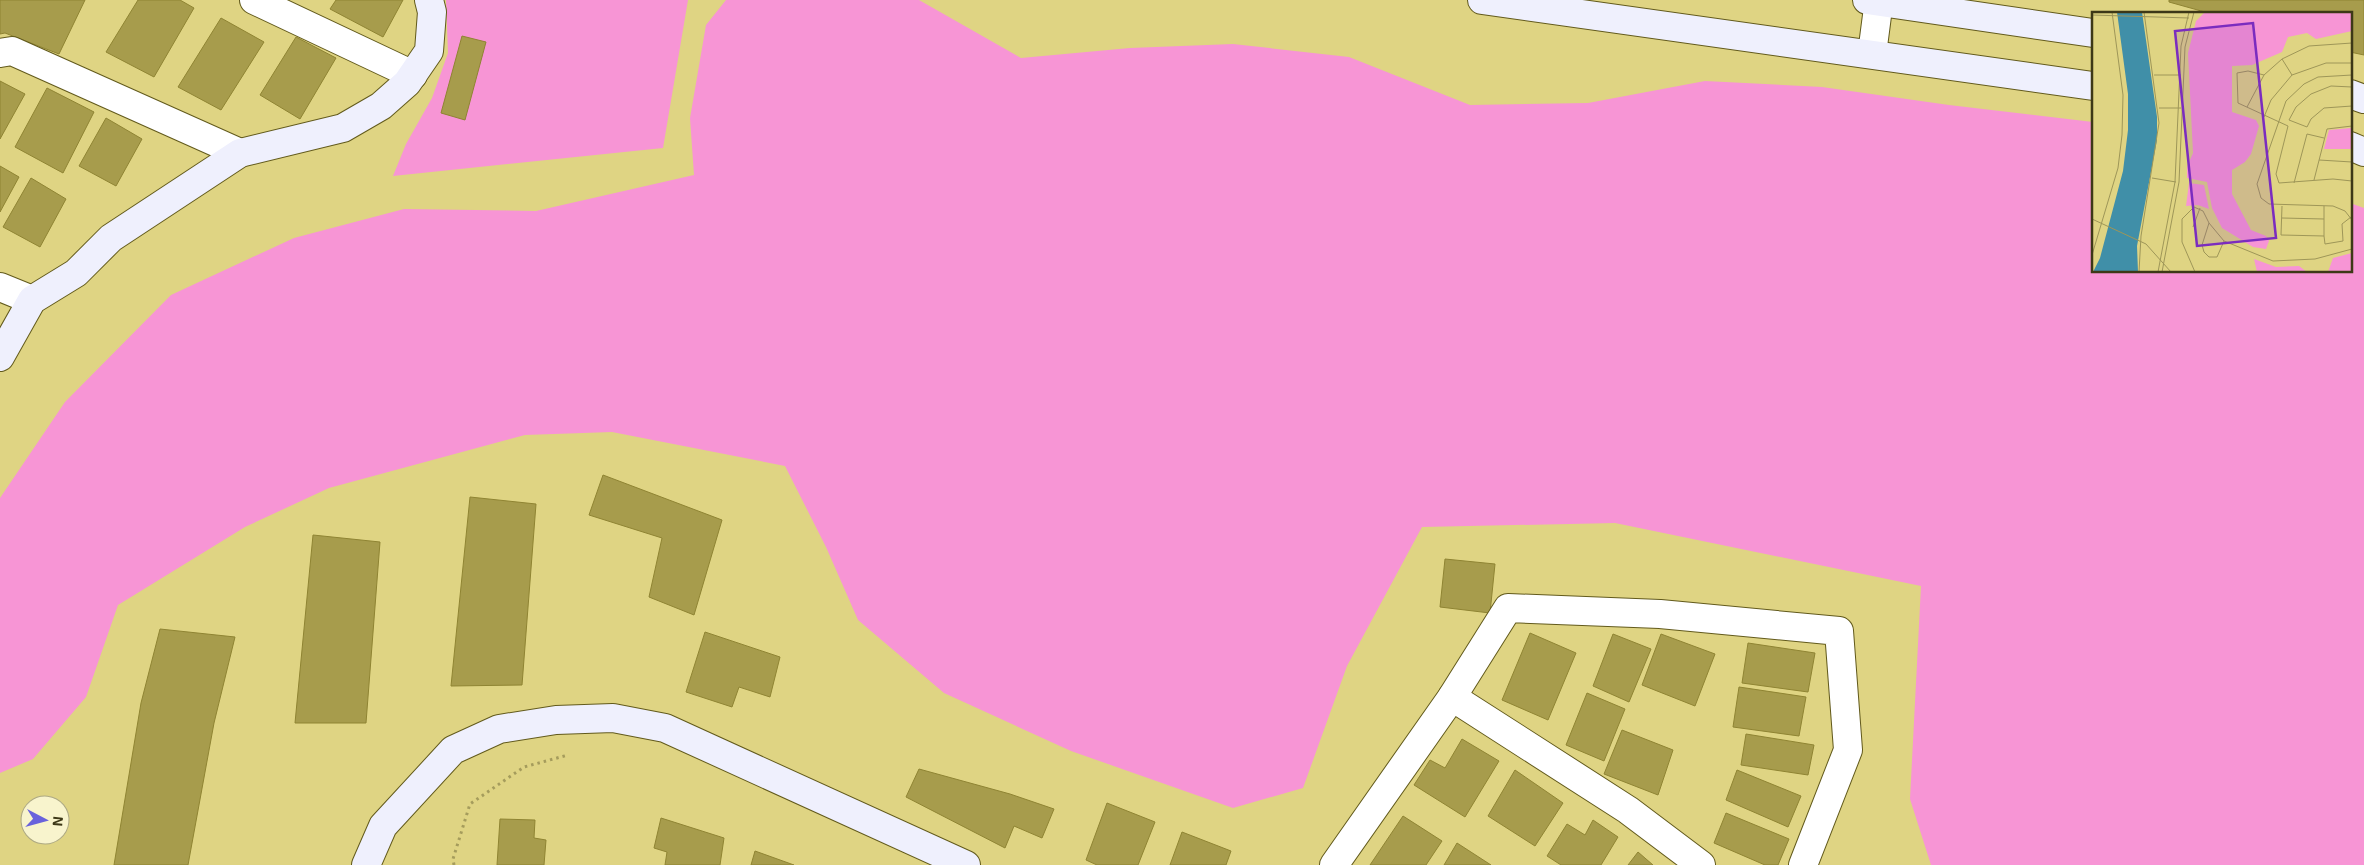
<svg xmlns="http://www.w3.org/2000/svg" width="2364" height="865" font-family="'Exo 2',sans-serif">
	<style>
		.green { fill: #f795d5 }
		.building { fill: #a79c4c; stroke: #8f8433 }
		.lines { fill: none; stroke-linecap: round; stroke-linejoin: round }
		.street-casing { stroke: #625a1c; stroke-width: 30 }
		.secondary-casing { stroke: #625a1c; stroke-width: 30 }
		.path { stroke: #a59c5c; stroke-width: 3; stroke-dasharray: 2.5 4; stroke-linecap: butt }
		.street { stroke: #fff; stroke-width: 28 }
		.secondary { stroke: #eff0fd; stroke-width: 28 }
		.inset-road { fill: none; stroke: #9e9658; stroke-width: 1 }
		.view { fill: #7b2cbf; fill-opacity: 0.15; stroke: #7b2cbf; stroke-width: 2.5 }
		.inset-edge { fill: none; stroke: #3d3817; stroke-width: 2.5 }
	</style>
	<rect width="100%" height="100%" fill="#dfd483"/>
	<!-- green -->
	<g class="green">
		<path d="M 446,0 L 688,0 L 663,148 L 393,176 L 406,144 L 432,98 L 448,53 Z"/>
		<path d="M 726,0 L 919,0 L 1021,58 L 1130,48 L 1233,44 L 1349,57 L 1470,105 L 1588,103 L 1705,81 L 1822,87 L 1949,105 L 2093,122 L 2093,271 L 2350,271 L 2350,203 L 2364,208 L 2364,865 L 1931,865 L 1910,799 L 1921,586 L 1615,523 L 1422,527 L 1347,666 L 1303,788 L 1233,808 L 1071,751 L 944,693 L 858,620 L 826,547 L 785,466 L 612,432 L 525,435 L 329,488 L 245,527 L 118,605 L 86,697 L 33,759 L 0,773 L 0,498 L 65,402 L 171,295 L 294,238 L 404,209 L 536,211 L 694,175 L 690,118 L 706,25 Z"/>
	</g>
	<!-- building -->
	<g class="building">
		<path d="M 0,0 L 85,0 L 59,54 L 5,33 L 0,34 Z"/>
		<path d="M 138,0 L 180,0 L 194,8 L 154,77 L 106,52 Z"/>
		<path d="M 336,0 L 403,0 L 383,37 L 330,9 Z"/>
		<path d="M 2169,0 L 2364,0 L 2364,55 L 2350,52 L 2350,14 L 2212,14 L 2169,2 Z"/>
		<path d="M 221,18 L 264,42 L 221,110 L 178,87 Z"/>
		<path d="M 462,36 L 486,42 L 465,120 L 441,113 Z"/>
		<path d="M 296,37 L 336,58 L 300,119 L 260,95 Z"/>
		<path d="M 0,81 L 25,94 L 0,139 Z"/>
		<path d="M 47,88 L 94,112 L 63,173 L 15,147 Z"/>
		<path d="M 106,118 L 142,139 L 116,186 L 79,166 Z"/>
		<path d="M 0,166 L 19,177 L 0,212 Z"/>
		<path d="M 31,178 L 66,199 L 40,247 L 3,227 Z"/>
		<path d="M 603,475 L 722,520 L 694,615 L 649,597 L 662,538 L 589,515 Z"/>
		<path d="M 470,497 L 536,504 L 522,685 L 451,686 Z"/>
		<path d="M 313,535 L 380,542 L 366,723 L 295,723 Z"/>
		<path d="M 1445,559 L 1495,564 L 1490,613 L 1440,607 Z"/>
		<path d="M 160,629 L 235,637 L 214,723 L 188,865 L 114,865 L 141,703 Z"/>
		<path d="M 705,632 L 780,657 L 770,697 L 739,687 L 732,707 L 686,692 Z"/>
		<path d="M 1530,633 L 1576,653 L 1548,720 L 1502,700 Z"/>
		<path d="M 1613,634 L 1651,649 L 1629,702 L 1593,686 Z"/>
		<path d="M 1661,634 L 1715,654 L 1695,706 L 1642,685 Z"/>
		<path d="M 1748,643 L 1815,653 L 1808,692 L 1742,683 Z"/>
		<path d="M 1739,687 L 1806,697 L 1799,736 L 1733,727 Z"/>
		<path d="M 1587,693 L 1625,709 L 1604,761 L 1566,745 Z"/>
		<path d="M 1622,730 L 1673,750 L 1658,795 L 1604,774 Z"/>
		<path d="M 1746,734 L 1814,745 L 1808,775 L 1741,765 Z"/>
		<path d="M 1462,739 L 1499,761 L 1465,817 L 1414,785 L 1430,760 L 1445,768 Z"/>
		<path d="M 919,769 L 1010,794 L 1054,809 L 1042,838 L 1014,826 L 1005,848 L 906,797 Z"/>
		<path d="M 1515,770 L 1563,803 L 1535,846 L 1488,816 Z"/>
		<path d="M 1737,770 L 1801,796 L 1788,827 L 1726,800 Z"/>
		<path d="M 1107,803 L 1155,822 L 1138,865 L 1097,865 L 1086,860 Z"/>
		<path d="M 1726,813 L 1789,839 L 1778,865 L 1765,865 L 1714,843 Z"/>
		<path d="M 1403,816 L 1442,841 L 1426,865 L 1370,865 Z"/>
		<path d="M 661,818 L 724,838 L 720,865 L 665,865 L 667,852 L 654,848 Z"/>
		<path d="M 500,819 L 535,820 L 534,838 L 546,840 L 544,865 L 497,865 Z"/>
		<path d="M 1593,820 L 1618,837 L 1601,865 L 1561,865 L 1547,856 L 1567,824 L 1585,835 Z"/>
		<path d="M 1182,832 L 1231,851 L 1226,865 L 1170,865 Z"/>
		<path d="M 1457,843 L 1491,865 L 1444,865 Z"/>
		<path d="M 755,851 L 794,865 L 751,865 Z"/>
		<path d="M 1638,852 L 1653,865 L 1628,865 Z"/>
	</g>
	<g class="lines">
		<defs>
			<g id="street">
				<path d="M 254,0 L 413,75"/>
				<path d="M 0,53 L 12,51 L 240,153"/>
				<path d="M 1872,54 L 1879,0"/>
				<path d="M 0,287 L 32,300"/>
				<path d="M 1452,697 L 1628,810 L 1701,865"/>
				<path d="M 1334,865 L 1452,697 L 1508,608 L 1660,614 L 1839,631 L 1848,750 L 1803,865"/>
			</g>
			<g id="secondary">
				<path d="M 1482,0 L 2093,86"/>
				<path d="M 1867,0 L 2093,33"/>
				<path d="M 2350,94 L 2364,99"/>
				<path d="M 2350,146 L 2364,152"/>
				<path d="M 0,357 L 32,300 L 76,273 L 111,238 L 240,153 L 343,128 L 381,106 L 407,83 L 429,51 L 432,12 L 429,0"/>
				<path d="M 366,865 L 383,826 L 453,750 L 499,729 L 556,720 L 613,718 L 665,728 L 966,865"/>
			</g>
		</defs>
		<!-- street casing -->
		<use href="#street" class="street-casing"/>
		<!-- secondary casing -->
		<use href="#secondary" class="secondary-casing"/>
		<!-- path -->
		<path class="path" d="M 454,865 L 453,859 L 470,804 L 524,767 L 568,755"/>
		<!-- street -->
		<use href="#street" class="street"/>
		<!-- secondary -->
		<use href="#secondary" class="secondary"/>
	</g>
	<!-- overview -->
	<g transform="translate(2092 12)">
		<rect width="260" height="260" fill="#dfd483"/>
		<path d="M 113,0 L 260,0 L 260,19 L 224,27 L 215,21 L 196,25 L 190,40 L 160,53 L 140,54 L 140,100 L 164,108 L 167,114 L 159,142 L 153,150 L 140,158 L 140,182 L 159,218 L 174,224 L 177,229 L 174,237 L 161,235 L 130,216 L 120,196 L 115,170 L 95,166 L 95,155 L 101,141 L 96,41 L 104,9 ZM 259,116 L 259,137 L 232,137 L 237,118 ZM 97,171 L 112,173 L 117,197 L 106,193 L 94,194 ZM 260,241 L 260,260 L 236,260 L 241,246 ZM 162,247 L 184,255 L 207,254 L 215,260 L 165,260 Z" fill="#f795d5"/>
		<path d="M 25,0 L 50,0 L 65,105 L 65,128 L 45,234 L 46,260 L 1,260 L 8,246 L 31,159 L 36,118 L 36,82 Z" fill="#408fa8"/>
		<path class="inset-road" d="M 0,3 L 97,6M 190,47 L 200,63M 62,63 L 89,63M 172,63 L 156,59 L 145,61 L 146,91 L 196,114 L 184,162 L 187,171 L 241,167 L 260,169 L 260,166M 260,63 L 226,65 L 212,72 L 194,89 L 165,172 L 169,186 L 177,192 L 241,194 L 253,199 L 260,208M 260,75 L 239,74 L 219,82 L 204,95 L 197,108 L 215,115 L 219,107 L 232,96 L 260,94M 155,95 L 172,63 L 190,47 L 217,34 L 260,31M 67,96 L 89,96M 172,105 L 179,88 L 200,63 L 234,51 L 260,51M 227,148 L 260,150M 60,166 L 84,170M 222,168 L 235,117 L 260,114M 202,171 L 215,122 L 232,126M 190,194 L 189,223 L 232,224 L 232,194M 190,206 L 232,207M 0,207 L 54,232 L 79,260M 117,211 L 110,233 L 112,240 L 117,245 L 125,245 L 132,229M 101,215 L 108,196M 232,224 L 233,232 L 251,229 L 250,212 L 259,205M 0,243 L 26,156 L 30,123 L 31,83 L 20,0M 47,260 L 49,224 L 67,111 L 52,0M 66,260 L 83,170 L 89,34 L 97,0M 70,260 L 87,170 L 93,35 L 102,0M 103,260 L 90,230 L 90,207 L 102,195 L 111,199 L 117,211 L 132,229 L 181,249 L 223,247 L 260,237"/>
		<path class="view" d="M 161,11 L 184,226 L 105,234 L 83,19 Z"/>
		<rect width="260" height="260" class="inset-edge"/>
	</g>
	<!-- north arrow -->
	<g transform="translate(45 820) rotate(96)"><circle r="24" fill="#f8f4cd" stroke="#ada984"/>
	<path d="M0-4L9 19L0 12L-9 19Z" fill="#6962dc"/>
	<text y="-8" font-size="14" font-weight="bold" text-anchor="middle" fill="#3d3817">N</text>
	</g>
</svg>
